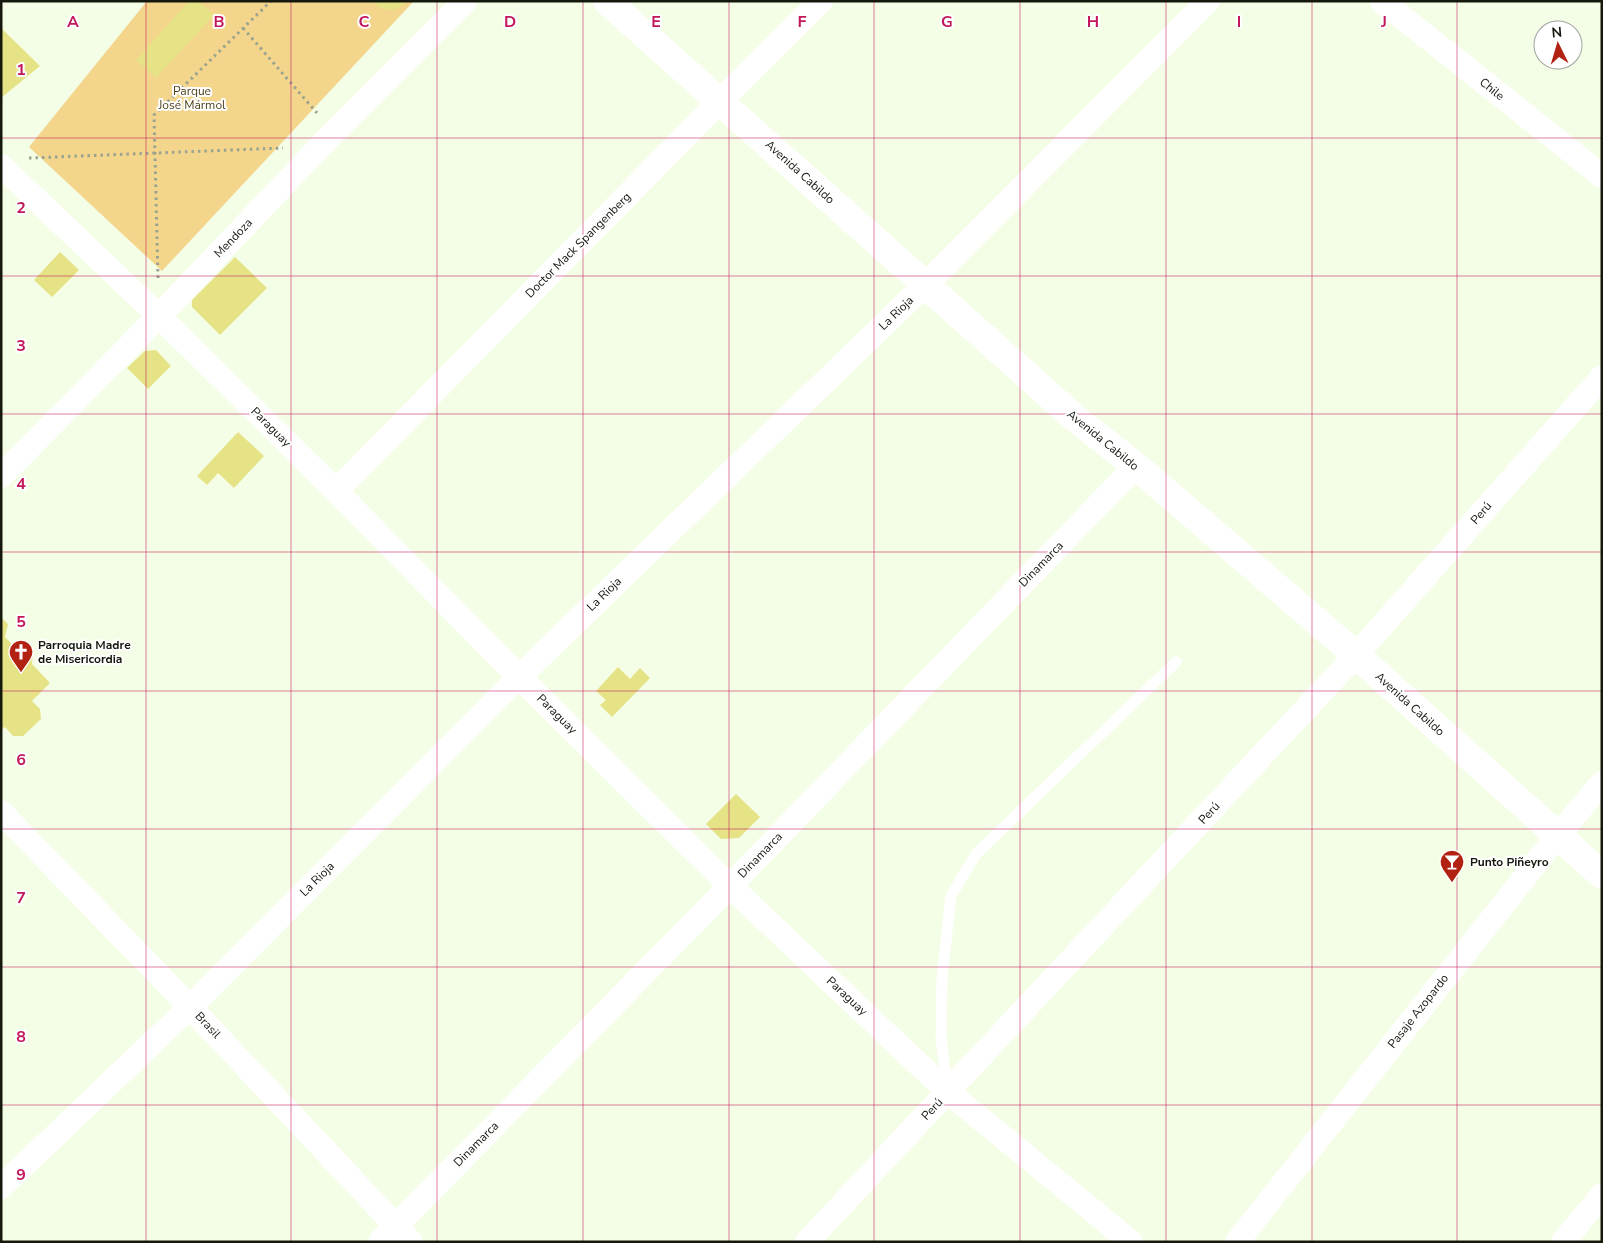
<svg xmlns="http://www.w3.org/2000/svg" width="1603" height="1243" font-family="'Nunito Sans',sans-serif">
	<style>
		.green { fill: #f3d58c }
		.building { fill: #e6e386 }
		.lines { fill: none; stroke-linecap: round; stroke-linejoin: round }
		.path { stroke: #9ba390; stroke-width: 3; stroke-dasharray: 2.5 4; stroke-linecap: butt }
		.lane { stroke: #fff; stroke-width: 11 }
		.street { stroke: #fff; stroke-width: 24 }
		.secondary { stroke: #fff; stroke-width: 28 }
		.grid { fill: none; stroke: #c2185b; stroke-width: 1; stroke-opacity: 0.55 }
		.labels { text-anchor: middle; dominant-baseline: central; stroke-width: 4; stroke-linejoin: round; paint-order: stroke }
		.street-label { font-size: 12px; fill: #14180d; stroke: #fff }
		.park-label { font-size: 12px; fill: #50411b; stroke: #fff }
		.poi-label { font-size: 12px; font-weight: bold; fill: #14180d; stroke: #fff; text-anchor: start }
		.grid-label { font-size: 16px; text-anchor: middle; font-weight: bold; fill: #c2185b; stroke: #fff; stroke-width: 4; stroke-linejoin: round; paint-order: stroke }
	</style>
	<rect width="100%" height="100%" fill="#f4fee6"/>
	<!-- green -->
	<path class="green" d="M 147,1 L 414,1 L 162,271 L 29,147 Z"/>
	<!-- building -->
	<g class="building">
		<path d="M 189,1 L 199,1 L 214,15 L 156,78 L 136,60 Z"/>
		<path d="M 372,1 L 409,1 L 397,9 L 389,10 L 380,8 Z"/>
		<path d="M 1,28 L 40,66 L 1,98 Z"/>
		<path d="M 60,252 L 79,270 L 52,297 L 34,280 Z"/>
		<path d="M 235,257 L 267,288 L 220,335 L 192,307 L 192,300 Z"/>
		<path d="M 156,350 L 171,366 L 148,389 L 127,368 L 145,351 Z"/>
		<path d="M 238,432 L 264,456 L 234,488 L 218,473 L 207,485 L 197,476 Z"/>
		<path d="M 1,617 L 8,624 L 5,637 L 12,644 L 25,641 L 33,649 L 32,664 L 50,683 L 32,701 L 40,709 L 41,719 L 23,736 L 13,736 L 5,727 L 1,730 Z"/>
		<path d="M 618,667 L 630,679 L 640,668 L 650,678 L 612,717 L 600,705 L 606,700 L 596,691 Z"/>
		<path d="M 736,794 L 760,817 L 739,838 L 721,839 L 706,824 Z"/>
	</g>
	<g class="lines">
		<!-- path -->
		<g class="path">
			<path d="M 243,28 L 317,113"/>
			<path d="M 29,158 L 283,148"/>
			<path d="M 158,278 L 154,115 L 271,1"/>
		</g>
		<!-- lane -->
		<path class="lane" d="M 947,1088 L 941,1037 L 942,978 L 951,896 L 976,854 L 1176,662"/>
		<!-- street -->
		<g class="street">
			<path d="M 1382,1 L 1602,176"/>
			<path d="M 1,166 L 159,316 L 336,491 L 519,677 L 730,886 L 948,1092 L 1131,1242"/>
			<path d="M 1,476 L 159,316 L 334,132 L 465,1"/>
			<path d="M 336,491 L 720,101 L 821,1"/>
			<path d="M 1,812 L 190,1007 L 411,1242"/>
			<path d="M 1,1187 L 190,1007 L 519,677 L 925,285 L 1208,1"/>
			<path d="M 380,1242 L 730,886 L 1136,466"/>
			<path d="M 807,1242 L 1356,655 L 1602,377"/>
			<path d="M 1237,1242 L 1558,835 L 1602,783"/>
			<path d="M 1563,1242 L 1602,1195"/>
		</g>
		<!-- secondary -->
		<path class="secondary" d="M 607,1 L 1076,419 L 1136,466 L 1356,655 L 1602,875"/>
	</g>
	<!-- grid -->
	<path class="grid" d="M 146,1 L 146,1242M 291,1 L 291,1242M 437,1 L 437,1242M 583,1 L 583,1242M 729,1 L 729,1242M 874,1 L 874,1242M 1020,1 L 1020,1242M 1166,1 L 1166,1242M 1312,1 L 1312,1242M 1457,1 L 1457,1242M 1,138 L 1602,138M 1,276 L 1602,276M 1,414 L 1602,414M 1,552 L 1602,552M 1,691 L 1602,691M 1,829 L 1602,829M 1,967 L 1602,967M 1,1105 L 1602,1105"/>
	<!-- icons -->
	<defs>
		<symbol id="church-pin" viewBox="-11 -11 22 30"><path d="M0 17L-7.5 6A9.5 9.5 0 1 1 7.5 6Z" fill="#b12213" stroke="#fff"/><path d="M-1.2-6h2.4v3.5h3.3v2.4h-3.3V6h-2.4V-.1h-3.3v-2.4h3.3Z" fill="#fff"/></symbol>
		<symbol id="bar-pin" viewBox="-11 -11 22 30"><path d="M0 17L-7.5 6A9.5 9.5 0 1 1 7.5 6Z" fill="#b12213" stroke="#fff"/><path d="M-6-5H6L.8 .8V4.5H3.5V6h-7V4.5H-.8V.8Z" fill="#fff"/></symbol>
	</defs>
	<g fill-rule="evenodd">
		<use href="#church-pin" x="7" y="638" width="28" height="38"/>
		<use href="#bar-pin" x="1438" y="848" width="28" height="38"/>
	</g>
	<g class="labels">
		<!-- street labels -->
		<g class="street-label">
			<text transform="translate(1492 89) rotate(39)">Chile</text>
			<text transform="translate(800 172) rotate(42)">Avenida Cabildo</text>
			<text transform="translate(233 238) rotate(-46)">Mendoza</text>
			<text transform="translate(578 245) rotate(-45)">Doctor Mack Spangenberg</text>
			<text transform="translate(896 313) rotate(-44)">La Rioja</text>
			<text transform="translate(271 427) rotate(45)">Paraguay</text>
			<text transform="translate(1103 440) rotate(39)">Avenida Cabildo</text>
			<text transform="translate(1481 513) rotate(-49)">Perú</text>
			<text transform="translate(1041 564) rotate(-46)">Dinamarca</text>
			<text transform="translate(604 594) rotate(-44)">La Rioja</text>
			<text transform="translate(1410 704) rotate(42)">Avenida Cabildo</text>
			<text transform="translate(557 714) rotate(45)">Paraguay</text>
			<text transform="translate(1209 813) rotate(-47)">Perú</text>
			<text transform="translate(760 855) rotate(-46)">Dinamarca</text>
			<text transform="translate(317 879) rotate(-45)">La Rioja</text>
			<text transform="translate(847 996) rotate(43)">Paraguay</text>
			<text transform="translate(1418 1011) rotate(-52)">Pasaje Azopardo</text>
			<text transform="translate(208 1025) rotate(47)">Brasil</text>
			<text transform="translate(932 1109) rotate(-47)">Perú</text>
			<text transform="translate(476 1144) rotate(-45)">Dinamarca</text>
		</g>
		<!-- park labels -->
		<g class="park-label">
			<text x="192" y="91">Parque<tspan x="192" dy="14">José Mármol</tspan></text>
		</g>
		<!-- poi labels -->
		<g class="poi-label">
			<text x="38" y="645">Parroquia Madre<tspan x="38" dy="14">de Misericordia</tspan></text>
			<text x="1470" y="862">Punto Piñeyro</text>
		</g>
	</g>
	<g class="grid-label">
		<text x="73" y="27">A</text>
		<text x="219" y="27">B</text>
		<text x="364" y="27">C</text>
		<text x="510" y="27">D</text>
		<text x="656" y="27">E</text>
		<text x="802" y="27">F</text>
		<text x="947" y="27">G</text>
		<text x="1093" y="27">H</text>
		<text x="1239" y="27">I</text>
		<text x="1384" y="27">J</text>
		<text x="21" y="75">1</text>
		<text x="21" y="213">2</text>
		<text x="21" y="351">3</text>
		<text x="21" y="489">4</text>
		<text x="21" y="627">5</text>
		<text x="21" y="765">6</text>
		<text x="21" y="903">7</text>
		<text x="21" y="1042">8</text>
		<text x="21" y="1180">9</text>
	</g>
	<!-- border -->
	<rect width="1603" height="1243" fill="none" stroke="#14180d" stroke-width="5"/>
	<!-- north arrow -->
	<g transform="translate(1558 45) rotate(355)"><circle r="24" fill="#ffffff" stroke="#a1a39e"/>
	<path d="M0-4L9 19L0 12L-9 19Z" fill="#b12213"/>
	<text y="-8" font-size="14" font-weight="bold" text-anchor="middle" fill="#14180d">N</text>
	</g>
</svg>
